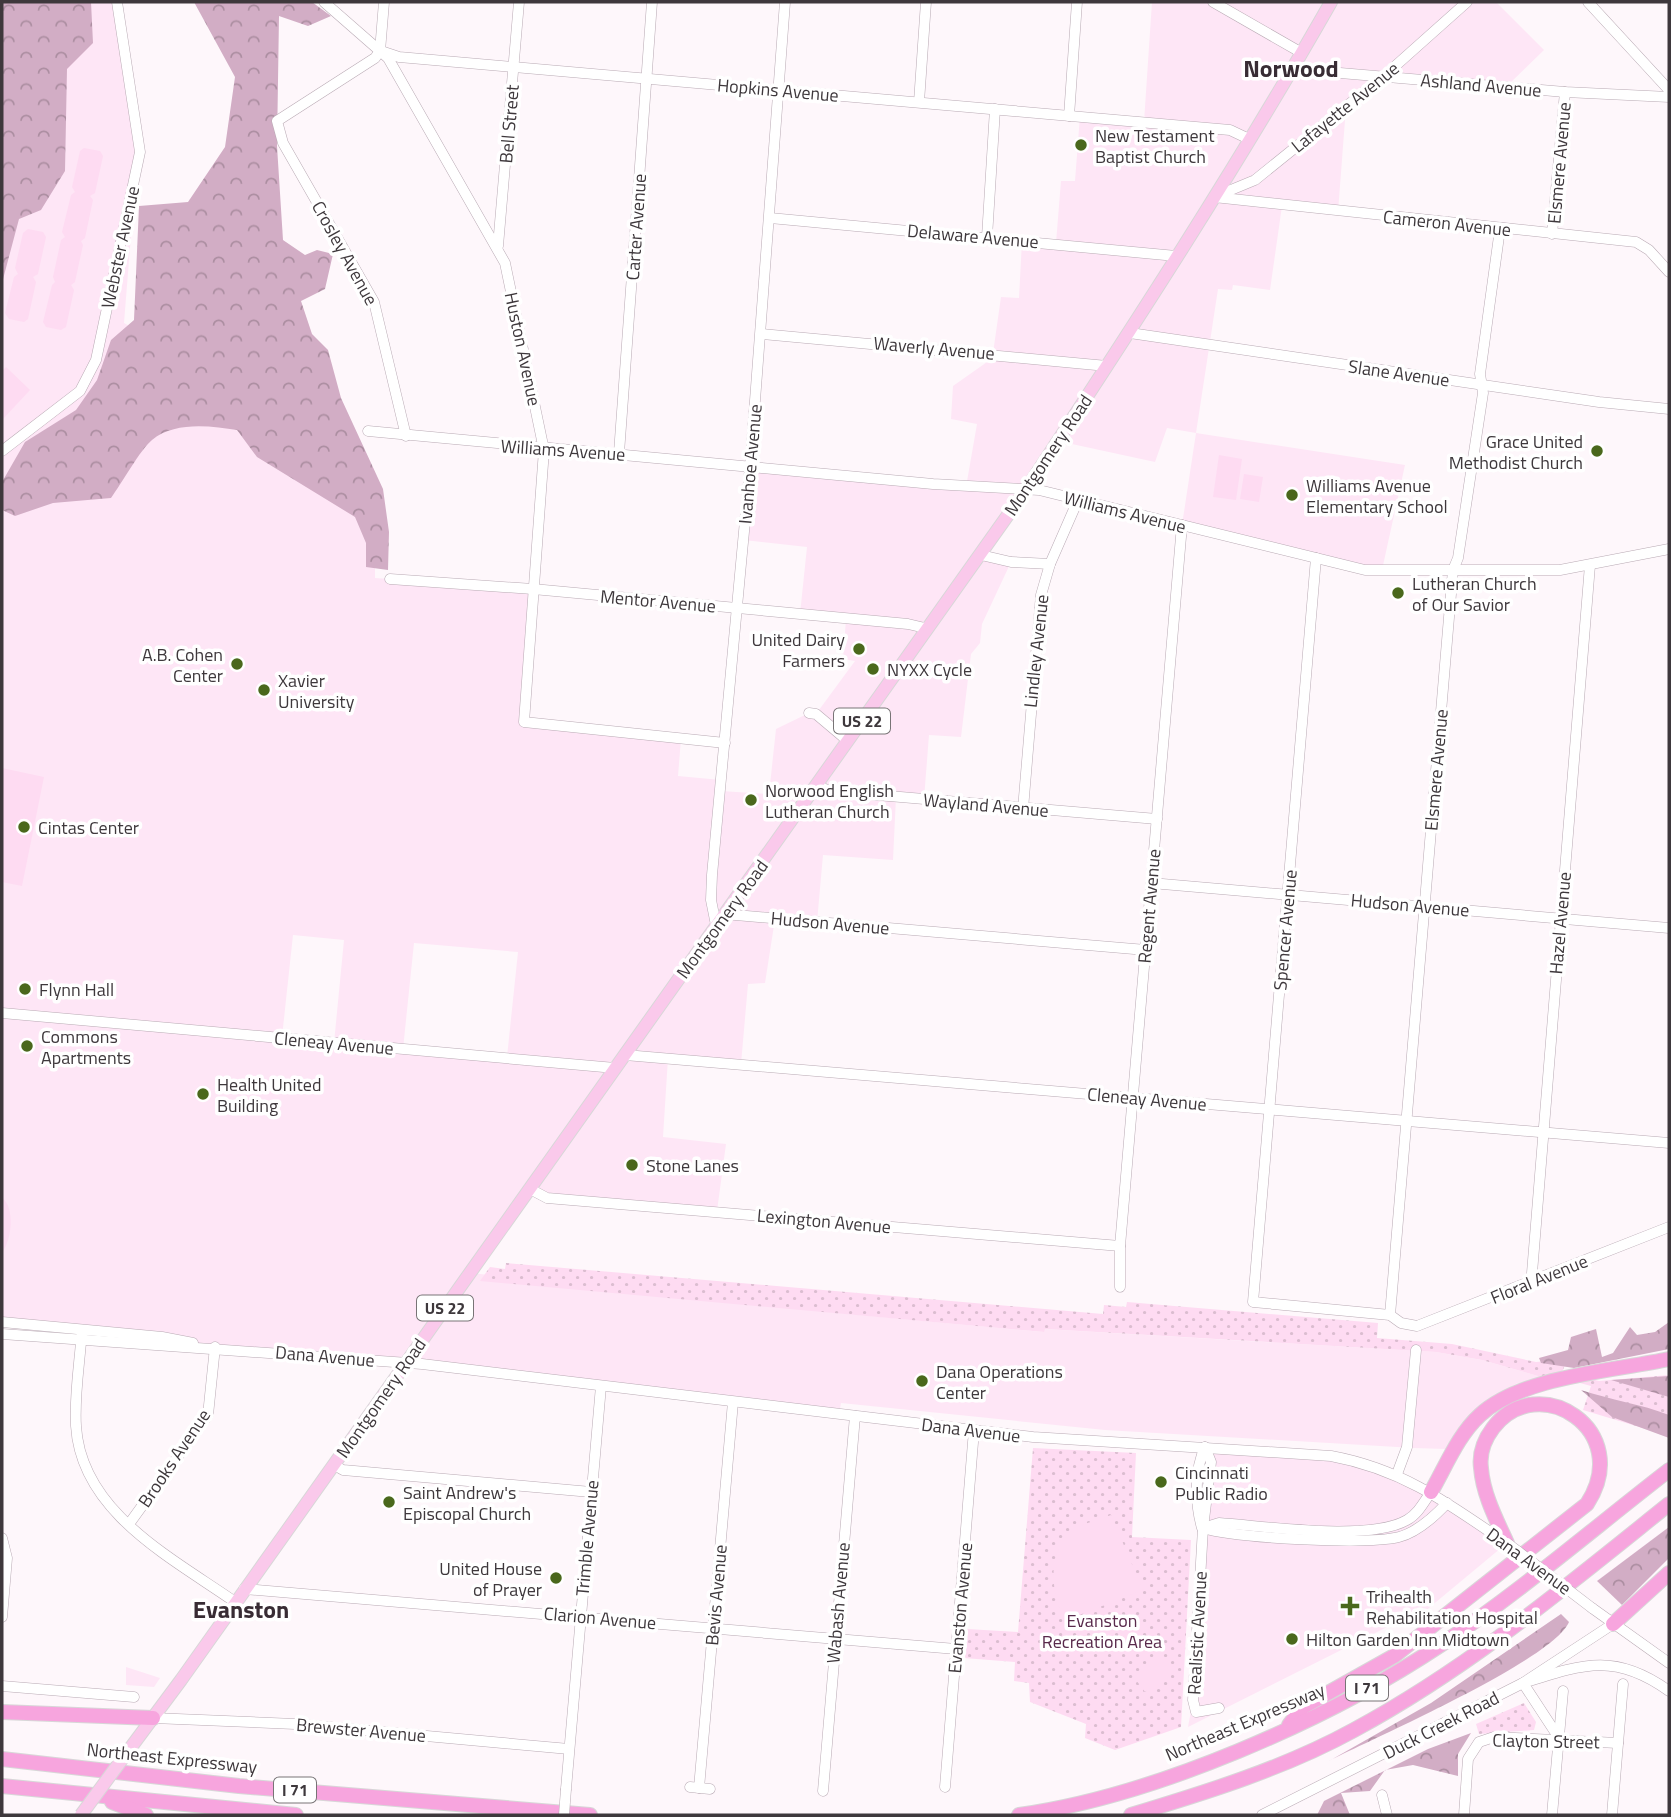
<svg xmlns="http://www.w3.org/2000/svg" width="1671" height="1817" font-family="'Titillium Web',sans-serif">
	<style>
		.built { fill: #fee6f6; fill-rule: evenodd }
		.grass { fill: url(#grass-dots) }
		.forest { fill: url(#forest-crowns) }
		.garden { fill: #fedbf2 }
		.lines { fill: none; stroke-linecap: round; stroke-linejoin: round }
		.minor-casing { stroke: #b9aab4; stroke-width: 11 }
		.major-casing { stroke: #d8d7d8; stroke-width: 14 }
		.highway-casing { stroke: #d8d7d8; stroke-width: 16 }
		.minor { stroke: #fff; stroke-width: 10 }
		.major { stroke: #fac9eb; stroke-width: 12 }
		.highway { stroke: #f7a5de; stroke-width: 14 }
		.minor-bridge-casing { stroke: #b9aab4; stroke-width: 11; stroke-linecap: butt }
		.major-bridge-casing { stroke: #d8d7d8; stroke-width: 14; stroke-linecap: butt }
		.minor-bridge { stroke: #fff; stroke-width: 10 }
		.major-bridge { stroke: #fac9eb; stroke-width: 12 }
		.poi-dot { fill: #4a681c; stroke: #fff; stroke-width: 2.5 }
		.labels { text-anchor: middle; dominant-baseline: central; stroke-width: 7; stroke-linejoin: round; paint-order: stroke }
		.shield { fill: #fff; stroke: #787476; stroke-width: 2 }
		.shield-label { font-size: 16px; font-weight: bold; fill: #3e383c }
		.street-label { font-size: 18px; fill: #3e383c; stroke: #fff }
		.poi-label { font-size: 18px; fill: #3e383c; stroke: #fff; text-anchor: start }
		.park-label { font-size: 18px; fill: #58294b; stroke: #fff }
		.district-label { font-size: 24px; font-weight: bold; fill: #382c34; stroke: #fff }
	</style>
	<defs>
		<pattern id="grass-dots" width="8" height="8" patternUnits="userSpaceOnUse" patternTransform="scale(1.75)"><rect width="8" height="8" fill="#fedbf2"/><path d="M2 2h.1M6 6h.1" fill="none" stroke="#dbbdd0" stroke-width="1.8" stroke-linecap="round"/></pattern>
		<pattern id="forest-crowns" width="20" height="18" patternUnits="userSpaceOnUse" patternTransform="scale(1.75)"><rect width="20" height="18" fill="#d2adc5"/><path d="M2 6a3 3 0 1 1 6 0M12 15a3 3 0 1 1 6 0" fill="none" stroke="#ac8ea1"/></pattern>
	</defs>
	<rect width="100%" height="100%" fill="#fef7fb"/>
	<!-- built -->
	<g class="built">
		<path d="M 2,2 L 117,2 L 135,113 L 136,173 L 124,323 L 350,447 L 375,542 L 375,578 L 533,589 L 524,722 L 681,739 L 678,776 L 721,780 L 721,791 L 769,794 L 776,729 L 809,713 L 816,714 L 855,661 L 843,659 L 846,619 L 800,614 L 807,547 L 744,540 L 750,467 L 966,487 L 977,424 L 951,419 L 953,386 L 997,355 L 993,353 L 1001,297 L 1019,298 L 1022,241 L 1056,243 L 1061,181 L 1075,181 L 1080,116 L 1144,122 L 1152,2 L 1496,2 L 1544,50 L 1506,87 L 1384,77 L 1346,107 L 1338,212 L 1282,206 L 1270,290 L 1233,285 L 1232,290 L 1218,289 L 1196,433 L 1405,465 L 1382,570 L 1182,525 L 1196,433 L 1167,428 L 1155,462 L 1058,441 L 981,554 L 1011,562 L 982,624 L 980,643 L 971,654 L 961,737 L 929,735 L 924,799 L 896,797 L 893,860 L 823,855 L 817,922 L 775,919 L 765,983 L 748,984 L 741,1064 L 668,1058 L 663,1137 L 726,1144 L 717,1211 L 547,1198 L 530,1189 L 471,1273 L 848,1314 L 1043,1332 L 1044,1329 L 1436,1352 L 1482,1360 L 1542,1377 L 1516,1384 L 1488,1399 L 1460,1426 L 1445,1449 L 1414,1448 L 1105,1430 L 841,1403 L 839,1414 L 562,1381 L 215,1347 L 2,1322 ZM 293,935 L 344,940 L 334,1043 L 282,1037 ZM 414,943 L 518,952 L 507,1057 L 403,1049 Z"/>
		<path d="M 1205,1447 L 1331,1456 L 1380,1467 L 1507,1543 L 1418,1617 L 1403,1619 L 1188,1727 L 1193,1700 L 1211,1462 Z"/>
		<path d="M 126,1667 L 160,1678 L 154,1687 L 126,1685 Z"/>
	</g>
	<!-- grass -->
	<g class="grass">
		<path d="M 506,1263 L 1103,1314 L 1104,1305 L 1126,1307 L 1127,1302 L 1378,1323 L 1377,1338 L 1452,1344 L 1536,1362 L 1558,1360 L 1565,1365 L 1562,1372 L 1599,1381 L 1669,1375 L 1669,1436 L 1583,1410 L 1591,1386 L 1554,1376 L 1545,1378 L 1482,1360 L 1436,1352 L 1045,1329 L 1044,1332 L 480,1281 L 490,1267 L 505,1269 Z"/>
		<path d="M 1033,1448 L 1136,1453 L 1132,1537 L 1191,1540 L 1181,1727 L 1115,1750 L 1085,1738 L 1086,1724 L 1030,1702 L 1029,1683 L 1014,1681 L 1015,1662 L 964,1658 L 967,1629 L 1018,1632 Z"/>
		<path d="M 1524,1703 L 1536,1722 L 1534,1730 L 1479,1734 L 1476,1724 Z"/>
	</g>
	<!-- forest -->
	<g class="forest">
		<path d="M 2,2 L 91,2 L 93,43 L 67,69 L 65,171 L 41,210 L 19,219 L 2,283 Z"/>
		<path d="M 194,2 L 312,2 L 331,16 L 308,26 L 279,16 L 277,146 L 283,240 L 305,255 L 317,250 L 333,254 L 325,289 L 301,301 L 312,334 L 328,350 L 341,398 L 383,489 L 389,532 L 388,570 L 366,567 L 366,543 L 355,517 L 257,457 L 237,430 C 211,426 175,421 152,440 C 140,450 122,483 111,498 L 53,503 L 15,516 L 2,510 L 2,482 L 25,442 L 76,410 L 97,380 L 111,340 L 134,320 L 139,206 L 188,202 L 225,147 L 235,77 Z"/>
		<path d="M 1669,1322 L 1669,1349 L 1574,1368 L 1541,1363 L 1539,1358 L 1568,1350 L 1571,1337 L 1596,1329 L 1602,1357 L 1613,1353 L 1630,1327 L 1637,1335 L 1655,1332 Z"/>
		<path d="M 1669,1376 L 1669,1397 L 1611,1380 Z"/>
		<path d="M 1581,1390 C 1611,1400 1641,1404 1669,1415 L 1669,1438 L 1612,1417 Z"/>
		<path d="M 1669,1527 L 1669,1558 L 1622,1605 L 1597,1581 Z"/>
		<path d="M 1561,1614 L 1569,1622 C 1553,1660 1374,1738 1329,1761 L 1431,1703 Z"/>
		<path d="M 1471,1733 L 1458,1754 L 1458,1776 L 1413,1765 L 1385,1770 L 1370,1791 L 1341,1793 L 1350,1815 L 1317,1815 L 1324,1801 L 1428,1749 Z"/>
	</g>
	<!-- garden -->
	<g class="garden">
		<path d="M 84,148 L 100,151 L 103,156 L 95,193 L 90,196 L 93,200 L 85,238 L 81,241 L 83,245 L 75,282 L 71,285 L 74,290 L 66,327 L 61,330 L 46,327 L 43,322 L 52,285 L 55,282 L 53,277 L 61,240 L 65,237 L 62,232 L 71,195 L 75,192 L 72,187 L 80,151 Z"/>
		<path d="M 28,229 L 43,232 L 46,237 L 38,274 L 33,277 L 36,282 L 28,319 L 24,322 L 9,319 L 5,313 L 14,277 L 18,274 L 15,268 L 23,233 Z"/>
		<path d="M 6,367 L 30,390 L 2,420 L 2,371 Z"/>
		<path d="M 1219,455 L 1242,459 L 1236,500 L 1213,497 Z"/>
		<path d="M 1244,474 L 1263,477 L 1259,502 L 1240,499 Z"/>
		<path d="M 2,768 L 44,777 L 22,886 L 2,882 Z"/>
		<path d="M 2,1198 C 15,1206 12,1241 2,1252 Z"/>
		<path d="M 1111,1515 L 1143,1590 L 1064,1621 C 1052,1593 1046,1557 1070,1533 C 1079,1524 1099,1520 1111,1515 Z"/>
		<path d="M 1159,1656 L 1171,1673 L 1145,1692 L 1133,1676 Z"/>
	</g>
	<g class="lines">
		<defs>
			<g id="minor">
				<path d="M 324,2 L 388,58 L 505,263 L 544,450 L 524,722 L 725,743"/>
				<path d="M 384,2 L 380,51 L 375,58 L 277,121 L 283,143 L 374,302 L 406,436"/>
				<path d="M 1213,2 L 1302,53"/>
				<path d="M 1588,2 L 1669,90"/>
				<path d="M 384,52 L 399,57 L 1230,130 L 1249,139"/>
				<path d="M 1293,69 L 1565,92 L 1669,97"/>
				<path d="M 919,102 L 926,2"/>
				<path d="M 1069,116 L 1077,2"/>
				<path d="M 1214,197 L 1636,242 L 1649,250 L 1669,272"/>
				<path d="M 1214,197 L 1255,180 L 1384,76 L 1467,2"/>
				<path d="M 770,218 L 1176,256"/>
				<path d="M 1552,234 L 1565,92"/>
				<path d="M 987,237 L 995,109"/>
				<path d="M 498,246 L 519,2"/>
				<path d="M 1130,333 L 1599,402 L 1669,409"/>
				<path d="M 761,334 L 1107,366"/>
				<path d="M 368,431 L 933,484 L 1039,490 L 1365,570 L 1560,570 L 1669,549"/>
				<path d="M 2,451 L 80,391 L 96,360 L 140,152 L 117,2"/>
				<path d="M 619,453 L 652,2"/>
				<path d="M 981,555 L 1011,562 L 1050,564"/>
				<path d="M 1316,558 L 1253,1302 L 1390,1315 L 1401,1323 L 1417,1326 L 1669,1227"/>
				<path d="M 390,579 L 533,589 L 908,624 L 925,628"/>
				<path d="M 809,713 L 816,714 L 848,741"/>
				<path d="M 817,786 L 830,791 L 1157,819"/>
				<path d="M 1023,809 L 1041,595 L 1050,564 L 1078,500"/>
				<path d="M 1151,883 L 1669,928"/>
				<path d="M 724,914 L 1146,950"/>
				<path d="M 716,925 L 711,900 L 712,875 L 750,467 L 785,2"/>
				<path d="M 2,1013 L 615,1068"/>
				<path d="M 625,1055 L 1669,1143"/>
				<path d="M 530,1189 L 547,1198 L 1120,1246"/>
				<path d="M 1534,1281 L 1532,1273 L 1590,565"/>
				<path d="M 1120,1287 L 1120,1246 L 1182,525"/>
				<path d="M 1390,1315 L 1453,570 L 1458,558 L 1483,393 L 1480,374 L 1500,229"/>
				<path d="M 2,1322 L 162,1337 L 193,1343"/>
				<path d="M 82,1330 C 80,1361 74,1395 76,1426 C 81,1512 172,1558 235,1602"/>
				<path d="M 2,1334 L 422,1364 L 1033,1437 L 1331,1456 C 1402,1469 1448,1503 1506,1543"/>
				<path d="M 1205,1447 L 1211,1462 L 1203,1528 L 1193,1700 L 1196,1712 L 1219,1708"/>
				<path d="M 334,1465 L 343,1470 L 591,1492"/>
				<path d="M 1397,1474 L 1407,1447 L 1416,1350"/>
				<path d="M 129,1524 L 208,1415 L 215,1347"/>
				<path d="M 1202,1528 C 1195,1503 1194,1471 1205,1447"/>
				<path d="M 1203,1528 C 1235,1538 1366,1545 1399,1537 C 1418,1532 1434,1517 1447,1503"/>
				<path d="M 1203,1528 L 1219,1523 C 1266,1526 1368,1542 1407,1520 C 1418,1514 1424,1502 1431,1492"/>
				<path d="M 2,1538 L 7,1558 L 2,1617"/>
				<path d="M 244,1589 L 956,1649"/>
				<path d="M 1592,1608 L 1669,1663"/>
				<path d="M 2,1686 L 134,1697"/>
				<path d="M 153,1718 L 295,1724 L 569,1749"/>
				<path d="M 1559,1738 L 1523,1683 C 1583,1664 1615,1652 1669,1691"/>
				<path d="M 690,1787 L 710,1789"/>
				<path d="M 945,1787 L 974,1430"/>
				<path d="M 699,1788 L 733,1402"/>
				<path d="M 566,1789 L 601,1386"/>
				<path d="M 823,1791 L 855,1416"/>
				<path d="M 1382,1795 L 1387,1815"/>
				<path d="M 1262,1815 L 1523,1683 L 1613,1624"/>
				<path d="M 1464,1815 L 1468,1759 L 1479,1742 L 1494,1737 L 1618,1743"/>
				<path d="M 1552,1815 L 1563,1691"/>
				<path d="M 1612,1815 L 1623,1684"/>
			</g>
			<path id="major" d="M 120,1762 L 181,1680 L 1025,491 C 1131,330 1236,169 1331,2"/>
			<g id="highway">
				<path d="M 1431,1492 C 1446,1466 1458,1435 1480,1415 C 1522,1376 1614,1371 1669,1359"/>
				<path d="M 1613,1624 L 1669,1573"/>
				<path d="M 2,1712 L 153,1718"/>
				<path d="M 1289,1725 L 1303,1707 L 1394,1656 L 1587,1504 C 1635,1430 1538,1369 1493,1428 C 1484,1440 1479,1453 1481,1468 C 1483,1494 1496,1519 1507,1543"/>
				<path d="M 2,1759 L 239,1786 L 590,1815"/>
				<path d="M 2,1786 L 296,1815"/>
				<path d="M 112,1802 L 146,1815"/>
				<path d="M 1019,1815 C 1155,1796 1328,1720 1442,1644 C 1521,1591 1594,1528 1669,1470"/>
				<path d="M 1131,1815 C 1207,1792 1285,1768 1354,1730 C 1469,1668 1568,1585 1669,1504"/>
			</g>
		</defs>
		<!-- minor casing -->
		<use href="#minor" class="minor-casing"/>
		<!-- major casing -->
		<use href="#major" class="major-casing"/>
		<!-- highway casing -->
		<use href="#highway" class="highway-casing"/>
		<!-- minor -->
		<use href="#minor" class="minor"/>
		<!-- major -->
		<use href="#major" class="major"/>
		<!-- highway -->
		<use href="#highway" class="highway"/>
		<defs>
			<g id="minor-bridge">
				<path d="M 1507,1543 L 1592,1608"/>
				<path d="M 564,1815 L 566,1789"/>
			</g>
			<path id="major-bridge" d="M 81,1815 L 120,1762"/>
		</defs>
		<!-- minor-bridge casing -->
		<use href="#minor-bridge" class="minor-bridge-casing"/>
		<!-- major-bridge casing -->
		<use href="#major-bridge" class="major-bridge-casing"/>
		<!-- minor-bridge -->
		<use href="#minor-bridge" class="minor-bridge"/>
		<!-- major-bridge -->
		<use href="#major-bridge" class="major-bridge"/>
	</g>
	<!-- markers -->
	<g class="poi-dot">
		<circle cx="1081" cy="145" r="7"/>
		<circle cx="1597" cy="451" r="7"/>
		<circle cx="1292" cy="495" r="7"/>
		<circle cx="1398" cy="593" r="7"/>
		<circle cx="859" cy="649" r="7"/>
		<circle cx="237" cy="664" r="7"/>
		<circle cx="873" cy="669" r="7"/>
		<circle cx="264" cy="690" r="7"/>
		<circle cx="751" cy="800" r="7"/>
		<circle cx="24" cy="827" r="7"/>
		<circle cx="25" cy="989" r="7"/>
		<circle cx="27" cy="1046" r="7"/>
		<circle cx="203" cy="1094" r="7"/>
		<circle cx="632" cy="1165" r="7"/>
		<circle cx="922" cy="1381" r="7"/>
		<circle cx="1161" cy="1482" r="7"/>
		<circle cx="389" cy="1502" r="7"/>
		<circle cx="556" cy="1578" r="7"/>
		<path d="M1346.5 1595.5h7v7h7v7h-7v7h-7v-7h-7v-7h7z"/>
		<circle cx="1292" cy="1639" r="7"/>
	</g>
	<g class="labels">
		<!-- shield labels -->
		<g class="shield">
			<rect x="834" y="708.5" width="56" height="25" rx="5"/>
			<rect x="417" y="1295.5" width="56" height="25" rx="5"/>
			<rect x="1346" y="1675.5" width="42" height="25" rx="5"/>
			<rect x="274" y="1777.5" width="42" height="25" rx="5"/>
		</g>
		<g class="shield-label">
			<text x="862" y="721">US 22</text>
			<text x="445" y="1308">US 22</text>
			<text x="1367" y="1688">I 71</text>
			<text x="295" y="1790">I 71</text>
		</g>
		<!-- street labels -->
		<g class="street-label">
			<text transform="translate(1481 85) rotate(5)">Ashland Avenue</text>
			<text transform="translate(778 90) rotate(5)">Hopkins Avenue</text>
			<text transform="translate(1345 107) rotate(-39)">Lafayette Avenue</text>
			<text transform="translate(509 124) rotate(-85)">Bell Street</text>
			<text transform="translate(1559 163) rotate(-85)">Elsmere Avenue</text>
			<text transform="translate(1447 223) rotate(6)">Cameron Avenue</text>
			<text transform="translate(636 227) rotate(-86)">Carter Avenue</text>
			<text transform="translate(973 236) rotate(5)">Delaware Avenue</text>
			<text transform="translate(120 247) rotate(-78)">Webster Avenue</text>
			<text transform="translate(345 253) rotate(61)">Crosley Avenue</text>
			<text transform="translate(934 348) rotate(5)">Waverly Avenue</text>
			<text transform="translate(523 349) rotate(78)">Huston Avenue</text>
			<text transform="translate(1399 373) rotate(8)">Slane Avenue</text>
			<text transform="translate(563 450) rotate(4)">Williams Avenue</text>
			<text transform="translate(1048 455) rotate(-56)">Montgomery Road</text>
			<text transform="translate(750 464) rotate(-85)">Ivanhoe Avenue</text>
			<text transform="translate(1125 512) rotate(14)">Williams Avenue</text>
			<text transform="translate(658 601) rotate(5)">Mentor Avenue</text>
			<text transform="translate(1036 651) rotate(-84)">Lindley Avenue</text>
			<text transform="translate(1436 770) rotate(-85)">Elsmere Avenue</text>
			<text transform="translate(986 805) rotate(5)">Wayland Avenue</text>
			<text transform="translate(1410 905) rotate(5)">Hudson Avenue</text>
			<text transform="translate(1149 906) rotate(-85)">Regent Avenue</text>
			<text transform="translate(722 919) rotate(-54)">Montgomery Road</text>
			<text transform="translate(830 923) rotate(5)">Hudson Avenue</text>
			<text transform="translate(1560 923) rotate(-85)">Hazel Avenue</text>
			<text transform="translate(1285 930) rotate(-85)">Spencer Avenue</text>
			<text transform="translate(334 1043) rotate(5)">Cleneay Avenue</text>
			<text transform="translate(1147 1099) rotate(5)">Cleneay Avenue</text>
			<text transform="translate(824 1221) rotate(5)">Lexington Avenue</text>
			<text transform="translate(1539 1279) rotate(-22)">Floral Avenue</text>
			<text transform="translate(325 1356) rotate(5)">Dana Avenue</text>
			<text transform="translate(381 1398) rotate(-55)">Montgomery Road</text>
			<text transform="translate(971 1430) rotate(7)">Dana Avenue</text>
			<text transform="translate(174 1458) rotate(-56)">Brooks Avenue</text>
			<text transform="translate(587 1538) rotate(-85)">Trimble Avenue</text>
			<text transform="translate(1529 1561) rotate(36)">Dana Avenue</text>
			<text transform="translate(716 1595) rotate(-85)">Bevis Avenue</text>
			<text transform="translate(838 1603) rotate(-85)">Wabash Avenue</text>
			<text transform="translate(960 1608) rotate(-85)">Evanston Avenue</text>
			<text transform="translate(600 1618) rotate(5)">Clarion Avenue</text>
			<text transform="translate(1197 1633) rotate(-87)">Realistic Avenue</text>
			<text transform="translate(1245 1722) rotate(-23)">Northeast Expressway</text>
			<text transform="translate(1441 1725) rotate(-27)">Duck Creek Road</text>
			<text transform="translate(361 1730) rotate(5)">Brewster Avenue</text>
			<text transform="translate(1546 1741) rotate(1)">Clayton Street</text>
			<text transform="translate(172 1758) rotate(6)">Northeast Expressway</text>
		</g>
		<!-- poi labels -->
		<g class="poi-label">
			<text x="1095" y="135">New Testament<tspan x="1095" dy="21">Baptist Church</tspan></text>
			<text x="1583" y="441" text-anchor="end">Grace United<tspan x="1583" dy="21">Methodist Church</tspan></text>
			<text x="1306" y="485">Williams Avenue<tspan x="1306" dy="21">Elementary School</tspan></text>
			<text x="1412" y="583">Lutheran Church<tspan x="1412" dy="21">of Our Savior</tspan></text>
			<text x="845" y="639" text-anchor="end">United Dairy<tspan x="845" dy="21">Farmers</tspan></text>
			<text x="223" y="654" text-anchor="end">A.B. Cohen<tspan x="223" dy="21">Center</tspan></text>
			<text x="887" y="669">NYXX Cycle</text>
			<text x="278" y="680">Xavier<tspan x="278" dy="21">University</tspan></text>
			<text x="765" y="790">Norwood English<tspan x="765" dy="21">Lutheran Church</tspan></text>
			<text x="38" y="827">Cintas Center</text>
			<text x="39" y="989">Flynn Hall</text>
			<text x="41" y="1036">Commons<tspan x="41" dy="21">Apartments</tspan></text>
			<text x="217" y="1084">Health United<tspan x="217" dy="21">Building</tspan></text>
			<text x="646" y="1165">Stone Lanes</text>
			<text x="936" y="1371">Dana Operations<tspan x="936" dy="21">Center</tspan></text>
			<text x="1175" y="1472">Cincinnati<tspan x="1175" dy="21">Public Radio</tspan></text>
			<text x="403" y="1492">Saint Andrew's<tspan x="403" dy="21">Episcopal Church</tspan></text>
			<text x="542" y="1568" text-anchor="end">United House<tspan x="542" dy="21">of Prayer</tspan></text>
			<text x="1366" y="1596">Trihealth<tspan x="1366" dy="21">Rehabilitation Hospital</tspan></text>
			<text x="1306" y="1639">Hilton Garden Inn Midtown</text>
		</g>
		<!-- park labels -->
		<g class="park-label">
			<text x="1102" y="1620">Evanston<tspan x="1102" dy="21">Recreation Area</tspan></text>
		</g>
		<!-- district labels -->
		<g class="district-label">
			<text x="1291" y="68">Norwood</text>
			<text x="241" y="1609">Evanston</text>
		</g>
	</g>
	<!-- border -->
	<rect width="1671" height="1817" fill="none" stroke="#3e383c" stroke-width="7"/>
</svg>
